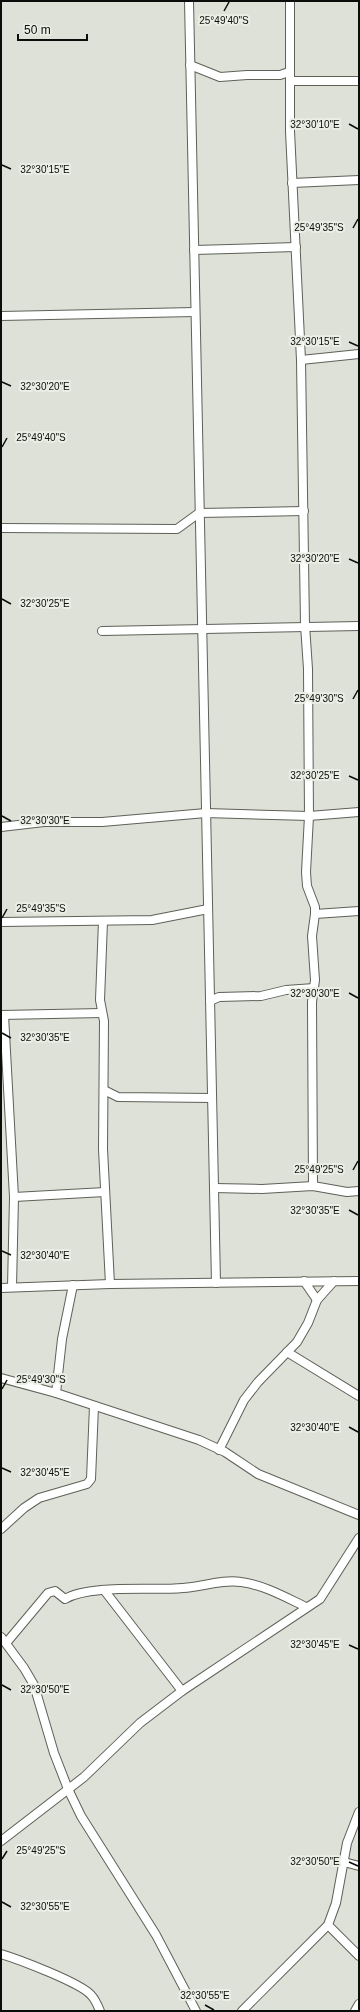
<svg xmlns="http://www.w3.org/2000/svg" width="360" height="2012" font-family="Helvetica,sans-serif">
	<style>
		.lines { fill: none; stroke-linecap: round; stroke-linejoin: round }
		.minor-casing { stroke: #5d6158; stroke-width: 10 }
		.minor { stroke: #fff; stroke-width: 8 }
		.ticks { fill: none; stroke: #0b0d0a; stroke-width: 1.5 }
		.ticks-label { font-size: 10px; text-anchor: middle; fill: #0b0d0a; stroke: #eaeee4; stroke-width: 4; stroke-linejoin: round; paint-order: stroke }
	</style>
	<rect width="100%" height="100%" fill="#dde1d7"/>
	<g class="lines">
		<defs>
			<g id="minor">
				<path d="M 189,1 L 216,1283"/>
				<path d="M 290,1 L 290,131 L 301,360 L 305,625 L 308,669 L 309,816 L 306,872 L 307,886 L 315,907 L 315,914 L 312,936 L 315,980 L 312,1002 L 313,1186"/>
				<path d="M 190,65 L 220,77 L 247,75 L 280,75 L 289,72"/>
				<path d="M 290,81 L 359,81"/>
				<path d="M 292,183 L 359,180"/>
				<path d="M 194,250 L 296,247"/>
				<path d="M 1,316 L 195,312"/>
				<path d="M 301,360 L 359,354"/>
				<path d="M 1,528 L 177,529 L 199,513 L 304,511"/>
				<path d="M 102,631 L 359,626"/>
				<path d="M 1,827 L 44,822 L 102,822 L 206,813 L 309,816 L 359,812"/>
				<path d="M 315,914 L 359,911"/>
				<path d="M 103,921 L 100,1000 L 104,1021 L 103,1149 L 110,1284"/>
				<path d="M 1,922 L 152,920 L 208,909"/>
				<path d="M 210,1001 L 219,997 L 261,996 L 286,990 L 314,988"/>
				<path d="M 1,1015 L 102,1013"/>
				<path d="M 4,1015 L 14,1197 L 12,1287"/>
				<path d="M 104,1090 L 118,1097 L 212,1098"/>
				<path d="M 214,1188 L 262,1189 L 313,1186 L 347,1192 L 359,1191"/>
				<path d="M 14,1197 L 105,1192"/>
				<path d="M 304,1281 L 317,1300"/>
				<path d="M 1,1288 L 110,1284 L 359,1281"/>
				<path d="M 287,1352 L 359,1396"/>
				<path d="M 1,1378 L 56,1393 L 199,1440 L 225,1452 L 258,1474 L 359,1515"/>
				<path d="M 56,1393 L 62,1339 L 73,1285"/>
				<path d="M 219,1450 L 244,1400 L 258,1382 L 297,1342 L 308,1323 L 317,1300 L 334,1281"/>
				<path d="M 1,1529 L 24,1508 L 39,1498 L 87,1484 L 91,1479 L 94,1406"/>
				<path d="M 104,1590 L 182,1691"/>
				<path d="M 1,1637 L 24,1668 L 34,1685 L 54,1753 L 68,1789 L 81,1816 L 156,1935 L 196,2011"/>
				<path d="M 7,1642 L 48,1593 L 55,1591 L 65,1599 C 90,1584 153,1591 183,1588 C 202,1587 222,1579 241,1582 C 264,1585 285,1597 306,1607"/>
				<path d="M 1,1841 L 84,1777 L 140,1723 L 182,1691 L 320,1599 L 359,1538"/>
				<path d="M 344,1862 L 359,1866"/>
				<path d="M 328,1925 L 359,1956"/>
				<path d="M 1,1954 C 18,1959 81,1983 91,1995 C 95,1999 98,2006 100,2011"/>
				<path d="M 242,2011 L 328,1925 L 336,1903 L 347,1843 L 359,1812"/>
				<path d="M 355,2011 L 359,2004"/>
			</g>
		</defs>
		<!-- minor casing -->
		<use href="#minor" class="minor-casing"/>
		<!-- minor -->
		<use href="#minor" class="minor"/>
	</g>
	<!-- ticks -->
	<path class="ticks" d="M 224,11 L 229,2M 349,124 L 358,129M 2,165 L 11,169M 353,228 L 358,219M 349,342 L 358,346M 2,382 L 11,386M 2,447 L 7,438M 349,559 L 358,563M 2,599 L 11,604M 353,699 L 358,690M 349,776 L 358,780M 2,816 L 11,821M 2,918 L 7,909M 349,993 L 358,998M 2,1033 L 11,1038M 353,1170 L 358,1161M 349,1210 L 358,1215M 2,1251 L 11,1255M 2,1389 L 7,1380M 349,1427 L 358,1432M 2,1468 L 11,1472M 349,1645 L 358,1649M 2,1685 L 11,1690M 2,1859 L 7,1851M 349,1862 L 358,1866M 2,1902 L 11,1907M 205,2005 L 214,2010"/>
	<g class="ticks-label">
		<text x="224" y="24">25°49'40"S</text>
		<text x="315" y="128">32°30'10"E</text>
		<text x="45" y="173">32°30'15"E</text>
		<text x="319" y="231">25°49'35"S</text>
		<text x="315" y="345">32°30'15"E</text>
		<text x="45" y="390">32°30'20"E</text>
		<text x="41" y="441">25°49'40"S</text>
		<text x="315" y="562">32°30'20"E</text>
		<text x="45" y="607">32°30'25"E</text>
		<text x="319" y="702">25°49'30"S</text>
		<text x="315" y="779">32°30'25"E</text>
		<text x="45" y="824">32°30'30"E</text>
		<text x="41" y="912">25°49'35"S</text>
		<text x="315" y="997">32°30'30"E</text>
		<text x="45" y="1041">32°30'35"E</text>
		<text x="319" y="1173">25°49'25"S</text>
		<text x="315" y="1214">32°30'35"E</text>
		<text x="45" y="1259">32°30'40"E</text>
		<text x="41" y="1383">25°49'30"S</text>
		<text x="315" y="1431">32°30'40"E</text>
		<text x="45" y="1476">32°30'45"E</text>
		<text x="315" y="1648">32°30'45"E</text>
		<text x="45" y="1693">32°30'50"E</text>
		<text x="41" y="1854">25°49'25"S</text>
		<text x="315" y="1865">32°30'50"E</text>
		<text x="45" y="1910">32°30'55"E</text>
		<text x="205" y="1999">32°30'55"E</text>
	</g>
	<!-- border -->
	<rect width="360" height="2012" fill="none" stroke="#0b0d0a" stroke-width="4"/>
	<!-- scale -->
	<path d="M18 34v6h69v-6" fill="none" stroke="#0b0d0a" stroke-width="2"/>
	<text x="24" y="34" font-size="12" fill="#0b0d0a" stroke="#eaeee4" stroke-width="3" paint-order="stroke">50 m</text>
</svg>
